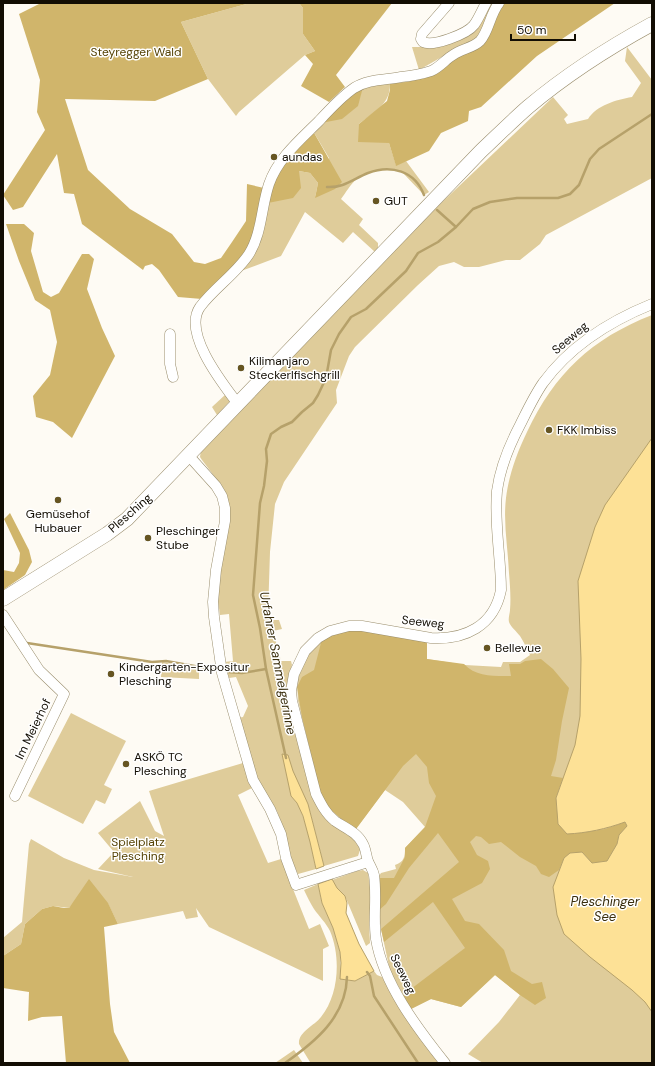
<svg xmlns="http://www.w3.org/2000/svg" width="655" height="1066" font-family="'DM Sans',sans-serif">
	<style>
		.green { fill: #dfcc9a }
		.forest { fill: #d0b56b }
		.water { fill: #fde196; stroke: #b6a16a }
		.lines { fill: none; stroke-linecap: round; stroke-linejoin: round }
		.stream { stroke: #b6a16a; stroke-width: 2.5 }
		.minor-casing { stroke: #9a8e6d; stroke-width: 11 }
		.secondary-casing { stroke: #9a8e6d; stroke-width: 15 }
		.minor { stroke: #fff; stroke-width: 10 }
		.secondary { stroke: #fff; stroke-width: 14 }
		.poi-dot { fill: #652; stroke: #fff; stroke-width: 1.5 }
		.labels { text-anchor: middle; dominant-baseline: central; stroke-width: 3; stroke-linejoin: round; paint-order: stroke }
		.park-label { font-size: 12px; fill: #554205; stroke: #fff }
		.poi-label { font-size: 12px; fill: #120d03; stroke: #fff; text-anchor: start }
		.street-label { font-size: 12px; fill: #120d03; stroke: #fff }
		.water-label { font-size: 13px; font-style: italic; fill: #3a2e0d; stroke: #fff }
	</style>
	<rect width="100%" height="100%" fill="#fefbf4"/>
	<!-- green -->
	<g class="green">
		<path d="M 250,3 L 299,3 L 303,8 L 303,34 L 315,51 L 305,55 L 239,112 L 236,116 L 208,79 L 181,22 Z"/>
		<path d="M 490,3 L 494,3 L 483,29 L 476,40 L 454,50 L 419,70 L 412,47 L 425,47 L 459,38 Z"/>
		<path d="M 627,47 L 652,80 L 652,178 L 546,235 L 540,244 L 520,260 L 506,260 L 479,267 L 464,267 L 454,262 L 439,266 L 418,285 L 355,347 L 349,356 L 336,390 L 337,403 L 284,482 L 275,504 L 270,552 L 268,614 L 272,620 L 279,620 L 282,629 L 273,631 L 281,661 L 291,661 L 292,665 L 288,679 L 288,696 L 316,799 L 355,837 L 360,850 L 358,856 L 324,866 L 308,804 L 291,796 C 305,807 312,851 316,869 L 298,874 L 291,859 L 282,824 L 277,811 L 257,778 L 238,718 L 243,717 L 248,706 L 236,677 L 229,678 L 224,662 L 233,661 L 229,614 L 220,615 L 218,601 L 218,586 L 230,511 L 224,489 L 202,460 L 200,457 L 201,450 L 437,207 L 553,97 L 568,115 L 564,119 L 567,124 L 588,119 C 597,105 616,100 632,97 L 641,83 L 625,61 Z"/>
		<path d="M 390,83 C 391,104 374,112 359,124 L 389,143 L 396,165 L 406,161 L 429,192 L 424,195 L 402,172 C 389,167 367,170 357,179 C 350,184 346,193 341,199 L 363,219 L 359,225 L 378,243 L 378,249 L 375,252 L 353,232 L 343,243 L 305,212 L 281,256 L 241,271 L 256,251 L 260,242 L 268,203 L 299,171 L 310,173 L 318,183 L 315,198 L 329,158 L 313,131 L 363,87 Z"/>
		<path d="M 652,315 L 652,1063 L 483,1063 L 468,1054 L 499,1022 L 520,995 L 495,975 L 461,1007 L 431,999 L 411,1009 L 390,971 L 381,929 L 378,911 L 379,876 L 381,873 L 396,869 L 395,865 C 404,862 405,857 405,848 L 425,827 L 403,802 L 385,790 L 356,829 L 318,785 L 298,701 C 297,687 297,671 305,658 C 309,651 316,645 322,639 L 427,643 L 427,659 L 465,665 L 501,667 L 503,662 L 520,662 L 530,655 C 527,649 524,642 520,636 C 517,632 510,626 509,622 C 508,618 510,613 510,610 C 511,598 510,585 509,573 C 508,548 503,523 506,498 C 509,474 517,453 527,432 C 555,373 591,339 652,315 Z"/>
		<path d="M 226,394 L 231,400 L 217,415 L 212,407 Z"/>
		<path d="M 162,662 L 199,667 L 199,679 L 161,677 Z"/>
		<path d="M 71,713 L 126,741 L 104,785 L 112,789 L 105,804 L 96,800 L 83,824 L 28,796 Z"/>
		<path d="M 243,763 L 252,788 L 238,795 L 268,863 L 281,859 L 309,929 L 320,924 L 329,946 L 323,949 L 323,981 L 209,927 L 196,908 L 198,917 L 186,919 L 183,911 L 118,924 L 108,904 L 75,901 L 69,908 L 53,906 L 42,909 L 25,924 L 21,944 L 3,956 L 3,938 L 22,922 L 29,844 L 31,839 L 64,858 L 94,870 L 133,877 L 98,869 L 114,852 L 98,833 L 140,801 L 155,831 L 164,836 L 149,791 Z"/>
		<path d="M 363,870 L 368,873 L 371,894 L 369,923 L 370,943 L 366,946 L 345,896 L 337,888 L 332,880 L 357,871 Z"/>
		<path d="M 318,884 L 322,903 L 333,928 L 340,952 L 341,979 L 355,981 L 374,971 L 377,975 L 382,977 L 392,993 L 440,1063 L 324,1063 L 320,1062 L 310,1062 L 299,1044 C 298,1032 314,1026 321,1017 C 339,995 341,957 330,931 C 326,923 319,916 314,909 C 310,903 307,896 304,890 Z"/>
		<path d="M 294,1050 L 303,1063 L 275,1063 Z"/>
	</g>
	<!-- forest -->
	<g class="forest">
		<path d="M 41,3 L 250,3 L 181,22 L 208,79 L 155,101 L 65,99 L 88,170 L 130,209 L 172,234 L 194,262 L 205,264 L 221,258 L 232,242 L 246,221 L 247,184 L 264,188 C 261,203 259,219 255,234 C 247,259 220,281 202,299 L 178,297 L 159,270 L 152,264 L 145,266 L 143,270 L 82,224 L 74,194 L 64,193 L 57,154 L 23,207 L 13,210 L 3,195 L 45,130 L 37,112 L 40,80 L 19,14 Z"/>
		<path d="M 299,3 L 392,3 L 336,75 L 345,87 L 329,102 L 301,86 L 313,64 L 305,55 L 315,51 L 303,34 L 303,8 Z"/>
		<path d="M 503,3 L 615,3 L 537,56 L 481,107 L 469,111 L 468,121 L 441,133 L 429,151 L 396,166 L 389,143 L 358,142 L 359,124 L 387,101 L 390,90 L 390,83 L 406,82 L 425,78 L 452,58 L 475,48 Z"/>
		<path d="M 363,87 L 358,106 L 342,119 L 321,123 L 338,106 Z"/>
		<path d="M 313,131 L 342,182 L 335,189 L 315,198 L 318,183 L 310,173 L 299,171 L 301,188 L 293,198 L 268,203 L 277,175 L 284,163 Z"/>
		<path d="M 6,224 L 24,224 L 34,233 L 31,251 L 43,292 L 51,297 L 59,293 L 82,254 L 89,254 L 94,259 L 87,289 L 102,328 L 115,356 L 72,438 L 53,422 L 36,417 L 33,396 L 50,375 L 57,342 L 50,310 L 35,300 L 19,261 Z"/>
		<path d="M 10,513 L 29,550 L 32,562 L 25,575 L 3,590 L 3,570 L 14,572 L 19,563 L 20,553 L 4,519 Z"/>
		<path d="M 355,629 L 423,639 L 427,643 L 427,659 L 464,664 C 476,677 494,676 511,676 L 509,664 L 520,664 L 525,661 L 541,659 L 553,669 L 569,688 L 562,721 L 556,760 L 551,776 L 563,778 L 556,798 L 580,833 L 605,829 L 625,822 L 627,826 L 619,835 L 617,844 L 607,861 L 592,863 L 582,852 L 564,858 L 559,870 L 549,877 L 541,874 L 536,866 L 520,857 L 501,842 L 489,844 L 481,837 L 476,836 L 470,842 L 477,855 L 488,861 L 490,869 L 482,883 L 452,899 L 465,921 L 479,924 L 504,950 L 511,971 L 532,984 L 542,982 L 546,998 L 535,1005 L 520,995 L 495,975 L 461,1007 L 431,999 L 411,1009 L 403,995 L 465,948 L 433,902 L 384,942 L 381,929 L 459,862 L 438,833 L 409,868 L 386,904 L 378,911 L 379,878 L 394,878 L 405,857 L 405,848 L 425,827 L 436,796 L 429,783 L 427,767 L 416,754 L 403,766 L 356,829 C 342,820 331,812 322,799 L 302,717 L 297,687 L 302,677 L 314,670 L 322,639 L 337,632 Z"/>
		<path d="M 89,879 L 108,903 L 118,924 L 104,927 L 110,1004 L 114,1032 L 130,1063 L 66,1063 L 62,1016 L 42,1017 L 28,1021 L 29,992 L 3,988 L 3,956 L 21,944 L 25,924 L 42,909 L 53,906 L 64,908 L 69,908 Z"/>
	</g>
	<!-- water -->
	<g class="water">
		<path d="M 652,438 L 652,1012 L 645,1002 L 632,990 L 590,957 L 564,934 L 557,915 L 553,887 L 564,858 L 570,853 L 582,852 L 592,863 L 607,861 L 617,844 L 619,835 L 627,826 L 625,822 C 606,829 587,833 567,834 L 558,824 L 556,798 L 575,745 L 580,716 L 581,659 L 578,581 L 595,527 L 605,505 Z"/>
		<path d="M 282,754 L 288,755 L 293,771 L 308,804 L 324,866 L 316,869 L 310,842 L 303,816 L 297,803 L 291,796 Z"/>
		<path d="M 332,879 L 337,888 L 345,896 L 347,903 L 346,913 L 359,944 L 374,971 L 355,981 L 340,979 L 341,963 L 340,952 L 333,928 L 322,903 L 318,884 Z"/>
	</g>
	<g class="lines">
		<!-- stream -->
		<g class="stream">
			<path d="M 327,187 C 344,188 353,179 368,173 C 391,164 415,171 424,195"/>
			<path d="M 437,210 L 456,227"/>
			<path d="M 27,643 L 152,662 L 166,661 L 217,670"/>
			<path d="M 227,672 L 242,673 L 266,669"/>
			<path d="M 286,758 L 266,669 L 260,628 L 253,595 L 260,503 L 264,486 L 267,461 L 266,449 L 271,434 L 281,427 L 292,422 L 302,412 L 313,403 L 318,395 L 326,378 L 331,350 L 339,334 L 351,317 L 366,309 L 406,271 L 418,253 L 438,242 L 456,227 L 473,209 L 490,202 L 517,198 L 558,198 L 570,194 L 579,185 L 590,159 L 599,149 L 652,114"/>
			<path d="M 367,972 L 370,976 L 374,996 L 418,1063"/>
			<path d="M 285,1063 C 315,1042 346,1017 347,977"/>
		</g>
		<defs>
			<g id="minor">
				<path d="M 449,3 L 422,34 L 421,39 L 423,42 C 433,47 467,34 474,25 C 479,18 482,10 486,3"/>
				<path d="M 170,334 L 170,364 L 173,377"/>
				<path d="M 238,404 C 223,384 182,333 200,307 C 214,288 236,274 249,254 C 262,233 261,208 269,184 C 278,158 300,140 319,121 C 330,109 341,97 354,88 C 368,79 386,80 401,77 C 411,76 422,74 431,71 C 439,68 446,59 453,55 C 461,49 473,48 480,41 C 489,31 490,14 499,3"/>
				<path d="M 189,456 L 216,486 L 222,496 L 225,508 L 225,521 L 216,570 L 213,602 L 214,617 L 222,673 L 253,780 L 270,809 L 281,834 L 286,858 L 296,885 L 368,862"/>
				<path d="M 3,615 L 39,670 L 64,694 L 15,796"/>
				<path d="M 445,1063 C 417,1028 383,983 376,939 C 373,918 377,896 374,875 C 373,870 370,866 368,861 C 366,856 366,849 363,844 C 357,832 345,828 335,821 C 326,814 321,804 316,794 L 292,701 L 291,691 L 294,674 L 305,651 L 318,638 L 330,631 L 349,626 L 362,626 L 431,638 C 465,640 494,626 501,590 C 501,557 494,524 497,491 C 500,468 509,446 520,425 C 527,411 534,396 543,383 C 570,346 610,321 652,304"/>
			</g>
			<path id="secondary" d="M 3,599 L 107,534 L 127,519 L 481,151 C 497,136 512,121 528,107 C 566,75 608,48 652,24"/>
		</defs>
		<!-- minor casing -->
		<use href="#minor" class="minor-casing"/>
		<!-- secondary casing -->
		<use href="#secondary" class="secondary-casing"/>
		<!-- minor -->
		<use href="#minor" class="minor"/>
		<!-- secondary -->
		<use href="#secondary" class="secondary"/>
	</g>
	<!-- markers -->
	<g class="poi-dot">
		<circle cx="274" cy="157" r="4"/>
		<circle cx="376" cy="201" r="4"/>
		<circle cx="241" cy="368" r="4"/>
		<circle cx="549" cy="430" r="4"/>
		<circle cx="58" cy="500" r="4"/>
		<circle cx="148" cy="538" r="4"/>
		<circle cx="487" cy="648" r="4"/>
		<circle cx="111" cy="674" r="4"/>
		<circle cx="126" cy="764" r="4"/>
	</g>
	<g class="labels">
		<!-- park labels -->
		<g class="park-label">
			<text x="136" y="52">Steyregger Wald</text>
			<text x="138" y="842">Spielplatz<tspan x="138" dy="14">Plesching</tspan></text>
		</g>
		<!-- poi labels -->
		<g class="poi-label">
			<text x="282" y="157">aundas</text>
			<text x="384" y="201">GUT</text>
			<text x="249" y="361">Kilimanjaro<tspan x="249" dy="14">Steckerlfischgrill</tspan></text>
			<text x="557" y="430">FKK Imbiss</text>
			<text x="58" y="514" text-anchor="middle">Gemüsehof<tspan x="58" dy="14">Hubauer</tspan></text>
			<text x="156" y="531">Pleschinger<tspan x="156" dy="14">Stube</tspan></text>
			<text x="495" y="648">Bellevue</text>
			<text x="119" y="667">Kindergarten-Expositur<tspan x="119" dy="14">Plesching</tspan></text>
			<text x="134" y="757">ASKÖ TC<tspan x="134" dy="14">Plesching</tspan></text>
		</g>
		<!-- street labels -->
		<g class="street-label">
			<text transform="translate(570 338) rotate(-40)">Seeweg</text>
			<text transform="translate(130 513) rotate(-41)">Plesching</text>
			<text transform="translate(423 622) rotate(6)">Seeweg</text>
			<text transform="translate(33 729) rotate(-64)">Im Meierhof</text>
			<text transform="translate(403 974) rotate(64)">Seeweg</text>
		</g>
		<!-- water labels -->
		<g class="water-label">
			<text transform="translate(278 663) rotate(79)">Urfahrer Sammelgerinne</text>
			<text x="605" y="901">Pleschinger<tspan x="605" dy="15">See</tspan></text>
		</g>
	</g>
	<!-- border -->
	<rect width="655" height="1066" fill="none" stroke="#120d03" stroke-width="8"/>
	<!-- scale -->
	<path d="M511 34v6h64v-6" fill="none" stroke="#120d03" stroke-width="2"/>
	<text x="517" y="34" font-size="12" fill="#120d03" stroke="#ffffff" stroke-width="3" paint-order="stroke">50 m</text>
</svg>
